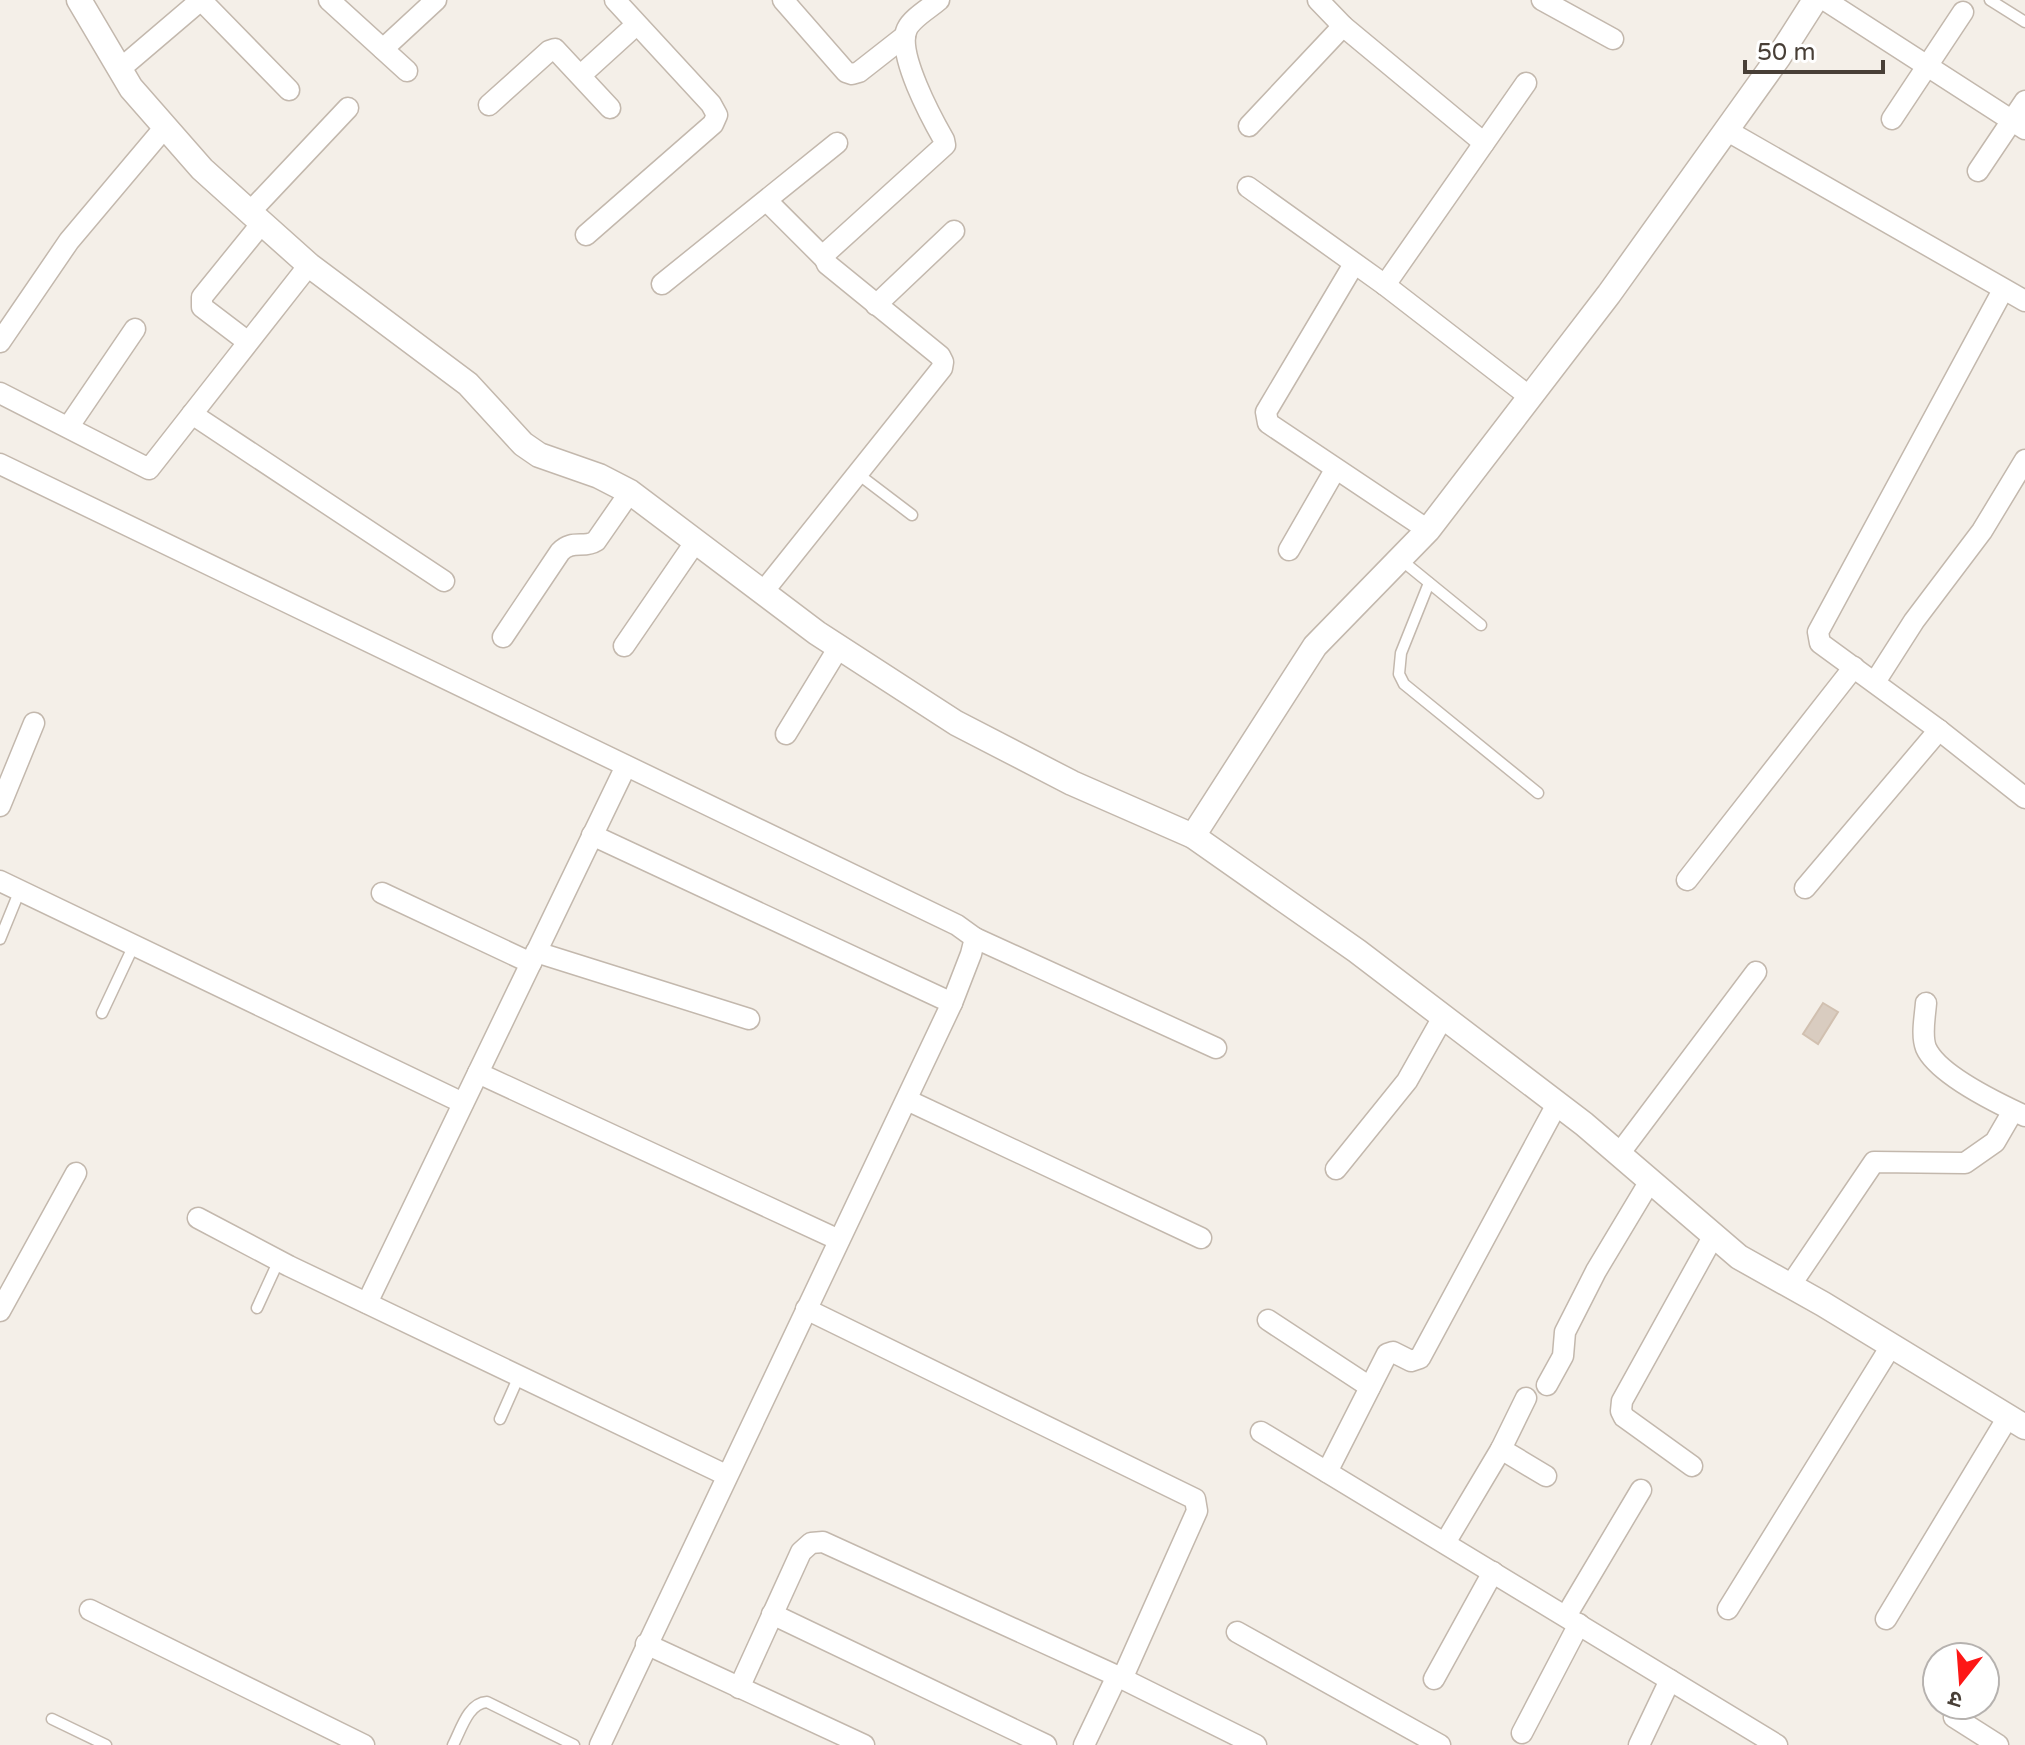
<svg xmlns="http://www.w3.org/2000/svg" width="2025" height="1745" font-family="'Varela Round','Noto Sans Devanagari',sans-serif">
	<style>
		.building { fill: #d9ccc0; stroke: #d1c0b0; stroke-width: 2 }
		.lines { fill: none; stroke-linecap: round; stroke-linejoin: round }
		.service-casing { stroke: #c3b8ad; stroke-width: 13 }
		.minor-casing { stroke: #c3b8ad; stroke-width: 23 }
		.tertiary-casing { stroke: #c3b8ad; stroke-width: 27 }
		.service { stroke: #fff; stroke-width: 10 }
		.minor { stroke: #fff; stroke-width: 20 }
		.tertiary { stroke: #fff; stroke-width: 24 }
	</style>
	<rect width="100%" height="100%" fill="#f4efe8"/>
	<!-- building -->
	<path class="building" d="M 1823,1003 L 1838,1012 L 1818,1044 L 1803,1034 Z"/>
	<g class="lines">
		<defs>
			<g id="service">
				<path d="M 1990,0 L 2025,22"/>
				<path d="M 858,474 L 912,515"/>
				<path d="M 1400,559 L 1481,625"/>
				<path d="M 1429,583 L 1401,653 L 1399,674 L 1404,684 L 1538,793"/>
				<path d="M 0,939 L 20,890"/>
				<path d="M 102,1013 L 134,945"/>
				<path d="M 257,1308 L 279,1260"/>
				<path d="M 500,1419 L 519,1376"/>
				<path d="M 52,1719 L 106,1745"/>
				<path d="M 453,1745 C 461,1730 468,1703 487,1702 L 574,1745"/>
			</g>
			<g id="minor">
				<path d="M 201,0 L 289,90"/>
				<path d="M 329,0 L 407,71"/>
				<path d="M 783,0 L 846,72 L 852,74 L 859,72 L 905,36"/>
				<path d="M 1318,0 L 1343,26 L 1484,143"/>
				<path d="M 1542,0 L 1613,39"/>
				<path d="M 1825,0 L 2025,129"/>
				<path d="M 383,49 L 436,0"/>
				<path d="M 120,69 L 201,0"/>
				<path d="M 581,75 L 636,25"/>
				<path d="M 489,105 L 549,51 L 555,49 L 610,108"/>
				<path d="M 1892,119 L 1963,12"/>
				<path d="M 1249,126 L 1343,26"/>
				<path d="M 1726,130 L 2025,301"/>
				<path d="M 1978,171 L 2025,101"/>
				<path d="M 1248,187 L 1385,285 L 1530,397"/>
				<path d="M 767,201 L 825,259"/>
				<path d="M 250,212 L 348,108"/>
				<path d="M 586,235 L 713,124 L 717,115 L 711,104 L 615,0"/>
				<path d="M 1354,264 L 1266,412 L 1268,423 L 1428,530"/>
				<path d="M 662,284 L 837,143"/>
				<path d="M 1385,285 L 1526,83"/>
				<path d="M 2003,290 L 1818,632 L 1820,643 L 1939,730 L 2025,798"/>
				<path d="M 876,305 L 954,231"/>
				<path d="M 0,342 L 69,241 L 165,127"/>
				<path d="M 248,342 L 202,307 L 202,297 L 262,223"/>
				<path d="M 0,393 L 149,469 L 309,265"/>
				<path d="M 192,414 L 444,581"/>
				<path d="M 69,426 L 135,329"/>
				<path d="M 0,464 L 957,925 L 975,938 L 971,954 L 952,1003 L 600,1745"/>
				<path d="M 1289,550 L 1335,470"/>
				<path d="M 763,592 L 942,368 L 943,362 L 940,356 L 827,264 L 825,259 L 827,252 L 945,145 L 944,140 C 932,119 896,53 907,29 C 912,18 930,8 939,0"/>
				<path d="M 503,637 L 560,552 C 572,539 584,549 596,541 L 630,492"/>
				<path d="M 624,646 L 696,541"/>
				<path d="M 1875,682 L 1914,621 L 1982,531 L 2025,460"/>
				<path d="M 786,734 L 839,647"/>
				<path d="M 0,806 L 34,723"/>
				<path d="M 592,835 L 952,1003"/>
				<path d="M 1687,880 L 1854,667"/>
				<path d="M 0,881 L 463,1103"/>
				<path d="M 1805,888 L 1939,730"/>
				<path d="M 382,893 L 531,963"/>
				<path d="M 975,938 L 1216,1048"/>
				<path d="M 536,952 L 749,1019"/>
				<path d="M 1926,1003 C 1925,1017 1921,1035 1926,1048 C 1938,1075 1999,1104 2025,1116"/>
				<path d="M 478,1073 L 839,1240"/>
				<path d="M 907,1100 L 1201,1238"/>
				<path d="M 1619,1154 L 1756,972"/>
				<path d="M 1336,1169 L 1407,1081 L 1443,1017"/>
				<path d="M 198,1218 L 289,1266 L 726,1475"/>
				<path d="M 1790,1286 L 1874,1162 L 1965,1163 L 1995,1142 L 2013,1111"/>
				<path d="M 367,1303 L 626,766"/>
				<path d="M 806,1309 L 1195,1499 L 1197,1511 L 1122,1679"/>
				<path d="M 0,1311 L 76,1173"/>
				<path d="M 1268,1320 L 1370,1387"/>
				<path d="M 1547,1385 L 1563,1356 L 1565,1332 L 1596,1271 L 1650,1181"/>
				<path d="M 1261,1432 L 1777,1745"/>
				<path d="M 1501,1449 L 1546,1476"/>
				<path d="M 1692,1466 L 1624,1417 L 1621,1411 L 1622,1401 L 1714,1235"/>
				<path d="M 1327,1472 L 1387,1354 L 1393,1352 L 1411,1361 L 1420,1358 L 1557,1104"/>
				<path d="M 1445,1543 L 1501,1449 L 1526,1398"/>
				<path d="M 1728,1609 L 1891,1346"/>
				<path d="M 90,1610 L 364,1745"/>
				<path d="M 772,1614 L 1046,1745"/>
				<path d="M 1566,1616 L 1641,1490"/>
				<path d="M 1886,1619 L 2008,1417"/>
				<path d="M 1237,1632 L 1440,1745"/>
				<path d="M 646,1644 L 864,1745"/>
				<path d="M 1434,1679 L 1493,1572"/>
				<path d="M 739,1688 L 801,1552 L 811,1543 L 823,1542 L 1117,1676 L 1256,1745"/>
				<path d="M 1954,1717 L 1998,1745"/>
				<path d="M 1522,1733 L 1579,1624"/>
				<path d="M 1084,1745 L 1117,1676"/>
				<path d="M 1639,1745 L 1670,1680"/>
			</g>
			<g id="tertiary">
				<path d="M 79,0 L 131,88 L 202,169 L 262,223 L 309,265 L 468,384 L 523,444 L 539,455 L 599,476 L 630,492 L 817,633 L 956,723 L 1072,783 L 1193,836 L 1357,951 L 1584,1124 L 1739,1257 L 1823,1304 L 2025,1427"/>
				<path d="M 1193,836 L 1315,646 L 1428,530 L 1609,294 L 1778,58 L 1815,0"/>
			</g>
		</defs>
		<!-- service casing -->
		<use href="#service" class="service-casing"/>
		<!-- minor casing -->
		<use href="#minor" class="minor-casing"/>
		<!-- tertiary casing -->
		<use href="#tertiary" class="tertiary-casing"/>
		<!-- service -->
		<use href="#service" class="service"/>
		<!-- minor -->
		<use href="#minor" class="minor"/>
		<!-- tertiary -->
		<use href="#tertiary" class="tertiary"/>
	</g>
	<!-- north arrow -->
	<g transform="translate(1961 1681) rotate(197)"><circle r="38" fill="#ffffff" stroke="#b6b2af" stroke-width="2"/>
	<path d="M0-6L14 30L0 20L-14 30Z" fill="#fd1716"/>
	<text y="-12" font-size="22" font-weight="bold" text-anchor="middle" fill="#483f37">उ</text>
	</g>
	<!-- scale -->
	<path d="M1745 60v12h138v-12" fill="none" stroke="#483f37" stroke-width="4"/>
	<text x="1757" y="60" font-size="24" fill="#483f37" stroke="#ffffff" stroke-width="6" paint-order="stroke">50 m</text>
</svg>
